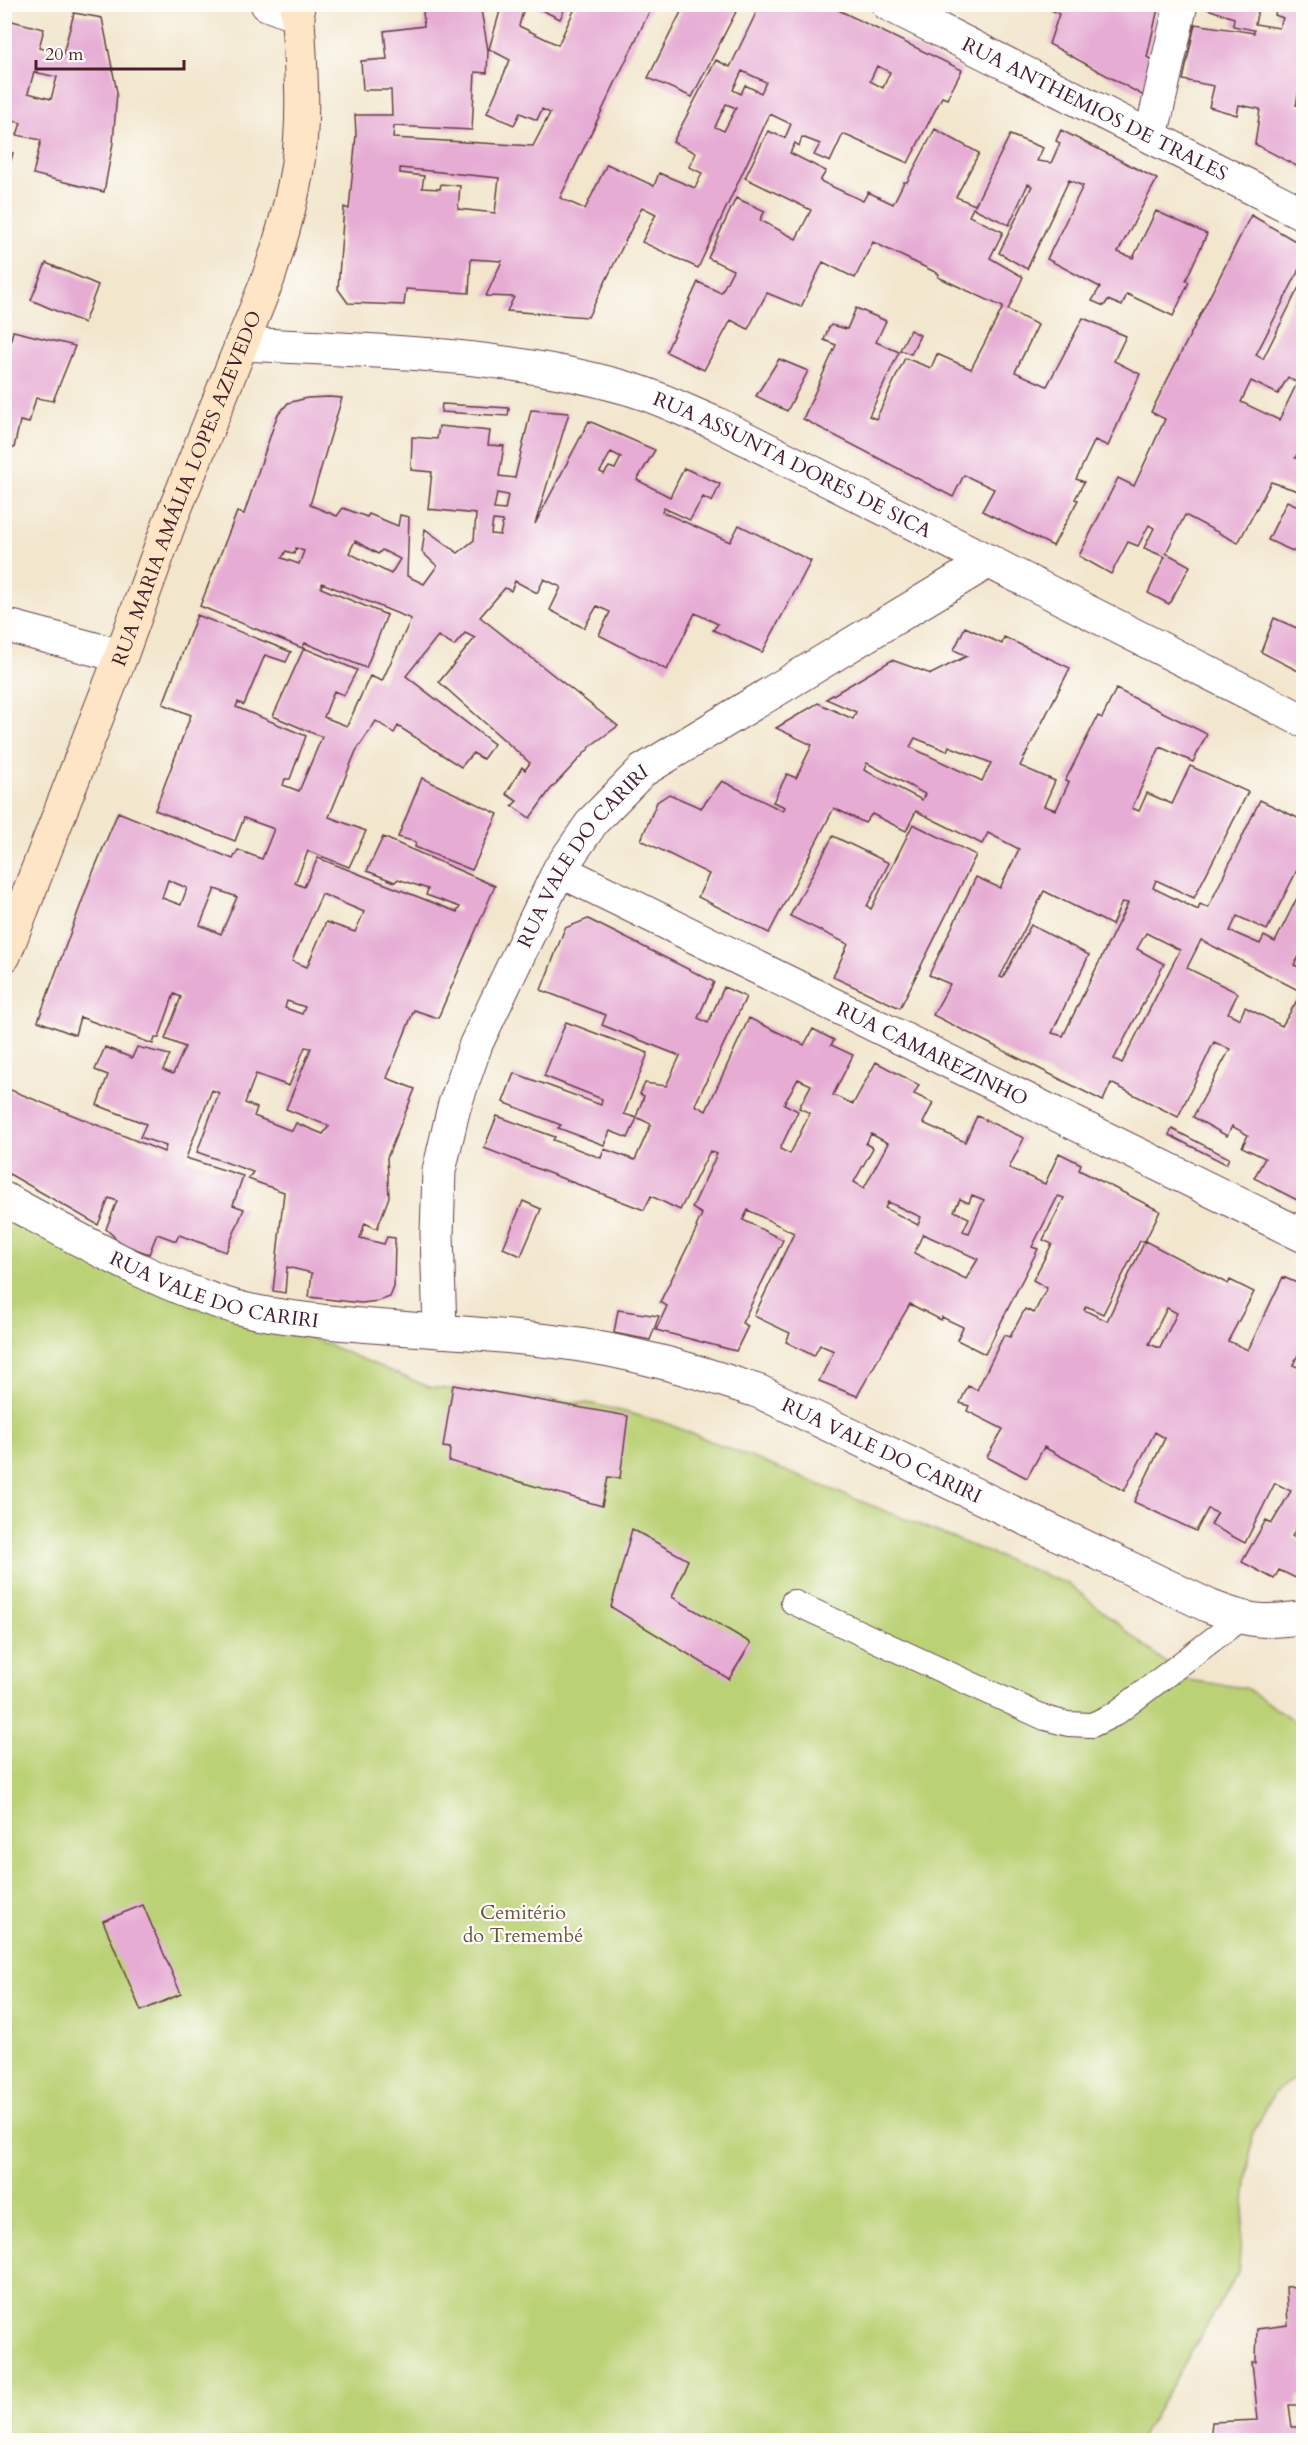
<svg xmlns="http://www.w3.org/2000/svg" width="1308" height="2445" font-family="Cardo,serif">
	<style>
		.green { fill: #bbd176; stroke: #827850; stroke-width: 1.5 }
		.building { fill: #e6acd4; fill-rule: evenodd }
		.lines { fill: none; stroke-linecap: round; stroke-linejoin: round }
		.lane-casing { stroke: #633d43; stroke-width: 26 }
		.street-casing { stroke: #633d43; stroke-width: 35 }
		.secondary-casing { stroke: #633d43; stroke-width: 35 }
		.lane { stroke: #fff; stroke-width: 24 }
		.street { stroke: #fff; stroke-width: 33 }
		.secondary { stroke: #fde5c5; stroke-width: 33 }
		.labels { text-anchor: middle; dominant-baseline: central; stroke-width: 4.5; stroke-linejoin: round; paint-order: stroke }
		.street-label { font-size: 20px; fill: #4a1f2b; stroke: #fdfcf7 }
		.park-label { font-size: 20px; fill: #6c5442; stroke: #fdfcf7 }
	</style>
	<rect width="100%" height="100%" fill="#fdfcf7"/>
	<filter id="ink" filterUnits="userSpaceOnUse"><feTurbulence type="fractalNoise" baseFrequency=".0167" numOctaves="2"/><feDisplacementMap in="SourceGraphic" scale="12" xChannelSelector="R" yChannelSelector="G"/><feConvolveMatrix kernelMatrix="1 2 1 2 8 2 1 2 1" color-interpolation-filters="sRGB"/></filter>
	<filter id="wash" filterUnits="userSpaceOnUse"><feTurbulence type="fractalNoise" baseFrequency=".008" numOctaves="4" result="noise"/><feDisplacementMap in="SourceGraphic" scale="24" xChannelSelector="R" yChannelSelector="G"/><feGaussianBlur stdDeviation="1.35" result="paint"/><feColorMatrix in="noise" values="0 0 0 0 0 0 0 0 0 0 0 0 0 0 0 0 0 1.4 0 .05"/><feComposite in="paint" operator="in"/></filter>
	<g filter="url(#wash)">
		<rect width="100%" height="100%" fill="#f2e6cd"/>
		<!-- green -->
		<path class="green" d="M 4,1210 L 429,1387 L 594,1404 L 663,1422 L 1070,1585 L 1187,1680 L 1246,1688 L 1303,1727 L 1303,2071 L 1274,2093 L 1252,2135 L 1238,2272 L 1140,2440 L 5,2440 Z"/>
		<g id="blocks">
			<!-- building -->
			<g class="building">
				<path d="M 452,4 L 480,4 L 488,50 L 487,73 L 475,72 L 472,130 L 394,126 L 393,138 L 533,146 L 550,113 L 542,109 L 537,120 L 520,113 L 514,125 L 487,113 L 510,60 L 489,49 L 502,4 L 525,4 L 519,26 L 558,45 L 577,4 L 653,4 L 560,198 L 585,209 L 607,164 L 654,186 L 659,173 L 695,188 L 702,173 L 689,167 L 696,153 L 673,142 L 716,60 L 730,67 L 757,11 L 750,8 L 751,4 L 826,4 L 962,70 L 947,99 L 942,97 L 908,163 L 843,134 L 830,162 L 814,155 L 820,144 L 802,137 L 799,146 L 795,143 L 790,153 L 826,171 L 820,181 L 863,201 L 868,192 L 893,204 L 904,182 L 907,182 L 935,129 L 979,153 L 956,197 L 975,205 L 1010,135 L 1043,148 L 1037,161 L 1051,163 L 1060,143 L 1056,141 L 1061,130 L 1157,179 L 1118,252 L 1133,258 L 1156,211 L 1207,234 L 1186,280 L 1189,282 L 1173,316 L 1127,294 L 1122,306 L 1108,300 L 1104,306 L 1092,301 L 1100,287 L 1047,259 L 1083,186 L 1069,180 L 1027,269 L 999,253 L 1032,186 L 1028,184 L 1009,225 L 973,208 L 969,216 L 1003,232 L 990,258 L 1023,277 L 1008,310 L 1038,325 L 1015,372 L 1047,386 L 1083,318 L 1126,336 L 1114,361 L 1140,374 L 1108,446 L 1095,440 L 1076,479 L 1084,482 L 1075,499 L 1078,500 L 1053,546 L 982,511 L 994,489 L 964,475 L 953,497 L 803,419 L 836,345 L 824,340 L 828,329 L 831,325 L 847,329 L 856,308 L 886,321 L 876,342 L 899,352 L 869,416 L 876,419 L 905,358 L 931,368 L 937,354 L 971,369 L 1003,307 L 938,277 L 939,274 L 873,242 L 855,278 L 823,262 L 801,307 L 767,293 L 748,329 L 731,320 L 704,370 L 666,352 L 698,282 L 721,293 L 733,270 L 708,258 L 736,198 L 765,211 L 760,220 L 796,239 L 811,210 L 745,178 L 768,131 L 785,138 L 791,124 L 770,114 L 698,268 L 642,242 L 656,214 L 642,207 L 588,317 L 507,311 L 514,297 L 486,296 L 502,261 L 471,259 L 469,293 L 406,289 L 404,305 L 348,303 L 338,289 L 344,207 L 349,209 L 352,178 L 356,135 L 355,115 L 392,115 L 391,90 L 363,90 L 361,61 L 387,59 L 384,31 L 424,26 L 423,10 ZM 877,66 L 890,72 L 883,88 L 870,81 ZM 742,71 L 766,82 L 761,93 L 745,85 L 741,94 L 733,90 ZM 726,104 L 736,108 L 724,131 L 715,127 ZM 400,168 L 499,178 L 495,213 L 458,209 L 460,186 L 441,184 L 440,189 L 422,188 L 424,176 L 400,173 Z"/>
				<path d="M 529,4 L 567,4 L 560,19 Z"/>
				<path d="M 685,4 L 740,4 L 692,97 L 648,78 Z"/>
				<path d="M 1040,4 L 1159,4 L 1147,57 L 1159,64 L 1144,96 L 1049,44 L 1059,14 Z"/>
				<path d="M 1193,4 L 1259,4 L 1255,24 L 1279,28 L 1283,18 L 1275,15 L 1278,4 L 1304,4 L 1304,65 L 1296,105 L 1304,106 L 1304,170 L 1255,144 L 1260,109 L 1239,105 L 1237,115 L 1209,107 L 1214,86 L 1183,80 L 1195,24 L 1254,33 L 1254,30 L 1233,26 L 1234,18 Z"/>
				<path d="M 74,13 L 102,18 L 117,92 L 113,143 L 104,192 L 33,174 L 41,140 L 17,135 L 21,123 L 4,118 L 4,19 L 44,29 L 39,48 L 63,54 ZM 34,72 L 57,77 L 51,99 L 28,93 Z"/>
				<path d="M 4,151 L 13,153 L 5,182 L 4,182 Z"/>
				<path d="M 1251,215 L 1304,246 L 1304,260 L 1256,355 L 1263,359 L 1304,277 L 1304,442 L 1295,458 L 1304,462 L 1304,487 L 1301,492 L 1271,482 L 1238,543 L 1185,515 L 1166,553 L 1190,566 L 1169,604 L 1148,593 L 1165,557 L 1144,548 L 1154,528 L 1149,525 L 1138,546 L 1128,542 L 1111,574 L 1079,556 L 1118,478 L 1134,486 L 1165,419 L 1151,412 ZM 1288,377 L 1297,383 L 1279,420 L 1241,402 L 1251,381 L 1278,394 Z"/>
				<path d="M 46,263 L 98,285 L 84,323 L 31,300 Z"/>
				<path d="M 910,330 L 920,335 L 911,354 L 900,350 Z"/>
				<path d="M 13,331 L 75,346 L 53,401 L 36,398 L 29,423 L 20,421 L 14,448 L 4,446 L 4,351 L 8,352 Z"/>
				<path d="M 779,359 L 808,371 L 787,411 L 756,396 Z"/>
				<path d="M 329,397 L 342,398 L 310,505 L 337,516 L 343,508 L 367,517 L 369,514 L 398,526 L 400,515 L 409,517 L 407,576 L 424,584 L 437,566 L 422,552 L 425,529 L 458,553 L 474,540 L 476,514 L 428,509 L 432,472 L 411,470 L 412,437 L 437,439 L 439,426 L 490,431 L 488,445 L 504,446 L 499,476 L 515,478 L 531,410 L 569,413 L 535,524 L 589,421 L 655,450 L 637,480 L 670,497 L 684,468 L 720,484 L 712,502 L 703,497 L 690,520 L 664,508 L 662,512 L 730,542 L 739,525 L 811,561 L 763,651 L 762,652 L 713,630 L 718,624 L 695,613 L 667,670 L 599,635 L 610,612 L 597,606 L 584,628 L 550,610 L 561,587 L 544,579 L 537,593 L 515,581 L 511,591 L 505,588 L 480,617 L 618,726 L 593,744 L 550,790 L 530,818 L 512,806 L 517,801 L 506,794 L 522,767 L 525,770 L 530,763 L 439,682 L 475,638 L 465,633 L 454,646 L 438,636 L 406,676 L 494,744 L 483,759 L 473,753 L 461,767 L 398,726 L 394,733 L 376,721 L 356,751 L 329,817 L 366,831 L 349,867 L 308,851 L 295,883 L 304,887 L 318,858 L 457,912 L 460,907 L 426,895 L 428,889 L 398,879 L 395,882 L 367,871 L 383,837 L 495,886 L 438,1018 L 414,1010 L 387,1078 L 415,1089 L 387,1158 L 389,1197 L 377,1229 L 365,1223 L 360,1238 L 384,1244 L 387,1237 L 395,1238 L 394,1287 L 390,1297 L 379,1301 L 361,1303 L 309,1297 L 312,1273 L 287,1267 L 285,1293 L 273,1291 L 284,1192 L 248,1179 L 253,1172 L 197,1152 L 219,1093 L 212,1090 L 186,1158 L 243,1176 L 233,1205 L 244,1209 L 226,1252 L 179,1235 L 176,1241 L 157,1234 L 149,1254 L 122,1244 L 106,1229 L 117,1201 L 109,1198 L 98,1225 L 4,1171 L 6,1088 L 164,1152 L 166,1146 L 140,1137 L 146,1124 L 97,1105 L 108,1075 L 95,1070 L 105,1047 L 132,1058 L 137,1047 L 170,1055 L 163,1070 L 173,1074 L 185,1047 L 165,1039 L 181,997 L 174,994 L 159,1038 L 155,1038 L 153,1044 L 80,1017 L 75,1035 L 38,1021 L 89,882 L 118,812 L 233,859 L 238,850 L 262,859 L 274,829 L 244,818 L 235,841 L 155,810 L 191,715 L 163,704 L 197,615 L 291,652 L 286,662 L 265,655 L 244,705 L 238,702 L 236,707 L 306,736 L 290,779 L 285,779 L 283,785 L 299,791 L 322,737 L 273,716 L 304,648 L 357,670 L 344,695 L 334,691 L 324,717 L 347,726 L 370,676 L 382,681 L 411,619 L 322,583 L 321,588 L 387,615 L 366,668 L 305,643 L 302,648 L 200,606 L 237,512 L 244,514 L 277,416 L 288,403 L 307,398 ZM 611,452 L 621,457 L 615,469 L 609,467 L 604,474 L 600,472 ZM 497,493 L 508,495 L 505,510 L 494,509 ZM 493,520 L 503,521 L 500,535 L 491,534 ZM 355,541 L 378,554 L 382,550 L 400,559 L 391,574 L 349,553 ZM 296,548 L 304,551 L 299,564 L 282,558 L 286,551 L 294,554 ZM 168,880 L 187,888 L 181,905 L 162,898 ZM 215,889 L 237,897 L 221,934 L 200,925 ZM 322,894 L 364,912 L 355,932 L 326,922 L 307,967 L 292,961 ZM 287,1001 L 305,1007 L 302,1014 L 285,1008 ZM 305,1047 L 311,1048 L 286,1109 L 329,1126 L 323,1134 L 296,1123 L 292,1131 L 254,1116 L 257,1108 L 245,1103 L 256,1074 L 289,1086 Z"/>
				<path d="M 442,404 L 509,408 L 508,416 L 441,412 Z"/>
				<path d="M 1304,499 L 1304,556 L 1268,540 L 1287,501 L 1300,507 Z"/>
				<path d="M 1274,618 L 1299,629 L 1304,620 L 1304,674 L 1261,652 Z"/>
				<path d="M 965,627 L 1002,644 L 1004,637 L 1070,668 L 1020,766 L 1055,781 L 1044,806 L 1056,810 L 1069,782 L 1065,781 L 1098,716 L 1102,718 L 1116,689 L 1207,734 L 1193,762 L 1160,747 L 1132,808 L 1139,811 L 1147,793 L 1172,804 L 1190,766 L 1248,792 L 1194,898 L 1156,880 L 1153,888 L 1198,910 L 1200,904 L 1208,908 L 1260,800 L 1304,821 L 1304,856 L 1267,930 L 1237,916 L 1230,931 L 1260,944 L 1264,936 L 1275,942 L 1304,884 L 1304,947 L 1294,965 L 1304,969 L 1304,1031 L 1301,1035 L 1304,1036 L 1304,1197 L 1301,1202 L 1254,1178 L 1265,1158 L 1242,1147 L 1248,1135 L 1232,1126 L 1227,1136 L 1193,1117 L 1230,1049 L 1214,1042 L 1178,1117 L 1111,1083 L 1103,1101 L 933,1015 L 950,984 L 929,975 L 976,877 L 1000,888 L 1019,849 L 988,833 L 982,844 L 916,811 L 906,831 L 872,814 L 865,823 L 834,808 L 769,933 L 698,897 L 709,874 L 641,840 L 657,802 L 669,794 L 701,808 L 722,781 L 783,811 L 785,807 L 773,802 L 787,774 L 796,778 L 812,745 L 776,728 L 818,703 L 853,719 L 856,712 L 826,699 L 892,660 L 931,674 L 967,656 L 954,650 ZM 915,738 L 947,751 L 949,746 L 991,763 L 982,781 L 910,747 ZM 867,763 L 925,794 L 922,800 L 864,770 ZM 1044,891 L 1112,925 L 1122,902 L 1128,903 L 1063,1036 L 1052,1033 L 1089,955 L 1031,925 L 1003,978 L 1000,977 ZM 1146,933 L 1180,950 L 1122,1063 L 1114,1059 L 1164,964 L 1137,949 ZM 1201,940 L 1302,992 L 1282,1026 L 1245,1007 L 1240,1019 L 1228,1013 L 1238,993 L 1187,968 Z"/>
				<path d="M 422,778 L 498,814 L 472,870 L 415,847 L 416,842 L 398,837 Z"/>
				<path d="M 913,824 L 976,855 L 900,1008 L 833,977 L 848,944 L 790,916 L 833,836 L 889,863 L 867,906 L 871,909 Z"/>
				<path d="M 588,919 L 714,982 L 698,1018 L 708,1023 L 724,987 L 746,997 L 695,1105 L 706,1111 L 749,1018 L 804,1045 L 813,1029 L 834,1040 L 831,1045 L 853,1055 L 833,1095 L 853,1104 L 876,1062 L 919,1085 L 914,1094 L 933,1103 L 923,1123 L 965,1142 L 977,1116 L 1024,1138 L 1009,1168 L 1045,1184 L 1059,1153 L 1081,1164 L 1079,1170 L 1160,1211 L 1145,1241 L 1140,1241 L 1103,1314 L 1086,1306 L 1084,1310 L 1107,1321 L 1145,1241 L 1228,1284 L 1230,1280 L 1254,1292 L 1228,1341 L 1248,1350 L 1283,1277 L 1304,1286 L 1304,1343 L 1293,1365 L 1304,1370 L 1304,1515 L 1292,1536 L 1304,1543 L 1304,1575 L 1300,1580 L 1279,1570 L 1274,1579 L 1242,1562 L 1266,1520 L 1272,1523 L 1291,1491 L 1275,1483 L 1245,1543 L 1211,1525 L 1217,1513 L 1208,1509 L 1196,1531 L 1134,1502 L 1165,1438 L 1155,1432 L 1124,1491 L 1044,1447 L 1027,1478 L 987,1457 L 1003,1429 L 967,1411 L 969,1406 L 960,1403 L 968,1386 L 977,1390 L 1004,1335 L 1010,1337 L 1025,1309 L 1034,1313 L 1047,1288 L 1033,1280 L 1052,1244 L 1043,1240 L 1064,1198 L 1058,1196 L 1032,1247 L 1038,1249 L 985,1354 L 957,1340 L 963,1327 L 942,1317 L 941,1320 L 910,1304 L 857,1396 L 819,1381 L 834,1351 L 820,1345 L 814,1356 L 786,1342 L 790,1333 L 754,1316 L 794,1233 L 748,1210 L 743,1220 L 783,1240 L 742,1323 L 748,1326 L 736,1351 L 656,1330 L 667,1306 L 660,1302 L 697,1228 L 696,1227 L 702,1214 L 692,1208 L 717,1154 L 710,1151 L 680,1210 L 651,1196 L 644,1210 L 484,1148 L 497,1116 L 555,1137 L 553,1140 L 601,1158 L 604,1149 L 635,1160 L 651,1124 L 636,1117 L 644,1096 L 640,1094 L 645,1083 L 666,1086 L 680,1056 L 602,1025 L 606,1015 L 541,990 L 565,928 ZM 798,1079 L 811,1085 L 799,1108 L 810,1113 L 790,1154 L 780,1149 L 798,1111 L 784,1104 ZM 871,1134 L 888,1143 L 864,1188 L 854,1182 L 873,1148 L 866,1144 ZM 972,1195 L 984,1200 L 969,1233 L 963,1231 L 969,1218 L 954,1211 L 960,1199 L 969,1203 ZM 888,1202 L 921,1217 L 918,1225 L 885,1208 ZM 923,1234 L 978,1259 L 966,1279 L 914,1253 ZM 1167,1308 L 1177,1313 L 1160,1348 L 1149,1344 Z"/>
				<path d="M 566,1022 L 648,1053 L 624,1114 L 637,1118 L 628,1138 L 610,1131 L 604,1145 L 558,1128 L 561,1125 L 503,1102 L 514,1073 L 601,1105 L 602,1099 L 544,1076 Z"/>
				<path d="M 1172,1129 L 1229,1158 L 1226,1164 L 1175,1138 L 1169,1135 Z"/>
				<path d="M 523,1201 L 541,1209 L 521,1256 L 503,1248 Z"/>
				<path d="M 618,1310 L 659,1316 L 650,1340 L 614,1333 Z"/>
				<path d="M 453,1385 L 628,1416 L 620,1478 L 608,1477 L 602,1506 L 449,1461 L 450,1448 L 443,1447 Z"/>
				<path d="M 632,1529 L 688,1560 L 672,1597 L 751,1643 L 729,1679 L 611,1607 Z"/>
				<path d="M 143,1905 L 181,1994 L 141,2011 L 103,1921 Z"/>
				<path d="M 1304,2286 L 1304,2396 L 1298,2396 L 1298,2405 L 1289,2405 L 1292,2427 L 1304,2427 L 1304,2440 L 1210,2440 L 1212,2422 L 1258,2420 L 1252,2362 L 1256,2362 L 1257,2329 L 1288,2325 L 1286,2287 Z"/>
			</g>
		</g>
	</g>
	<g filter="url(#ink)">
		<use href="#blocks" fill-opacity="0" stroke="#633d43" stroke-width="1.5"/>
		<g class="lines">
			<defs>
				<path id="lane" d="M 793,1602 L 1045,1718 L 1068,1724 L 1092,1725 L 1115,1714 L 1241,1618"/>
				<g id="street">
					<path d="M 267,4 L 298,16"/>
					<path id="s1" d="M 888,4 L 1304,214"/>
					<path d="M 1151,136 L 1181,4"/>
					<path id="s2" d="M 241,344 C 372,351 503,352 630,389 C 659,397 687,412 715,423 L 1304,721"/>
					<path d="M 4,625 L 121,656"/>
					<path id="s3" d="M 559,870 L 1304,1236"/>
					<path id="s4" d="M 4,1199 C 77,1238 164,1289 243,1309 C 270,1316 300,1318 328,1322 C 404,1330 481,1332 558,1342 C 627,1350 694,1370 760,1392 L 1209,1606 C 1247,1621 1263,1624 1304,1617"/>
					<path id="s5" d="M 440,1331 L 437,1234 L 439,1171 L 454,1107 L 476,1044 L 559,870 L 593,821 L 642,771 L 989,561"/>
				</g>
				<g id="secondary">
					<path id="s6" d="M 4,956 L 121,656 L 169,524 L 268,279 C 280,243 291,207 297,169 C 306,114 300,59 297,4"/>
				</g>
			</defs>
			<!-- lane casing -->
			<use href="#lane" class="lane-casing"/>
			<!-- street casing -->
			<use href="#street" class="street-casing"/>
			<!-- secondary casing -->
			<use href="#secondary" class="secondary-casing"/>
			<!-- lane -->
			<use href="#lane" class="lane"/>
			<!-- street -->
			<use href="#street" class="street"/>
			<!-- secondary -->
			<use href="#secondary" class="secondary"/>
		</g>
	</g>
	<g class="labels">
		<!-- street labels -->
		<g class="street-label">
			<text stroke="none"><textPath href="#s1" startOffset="232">RUA ANTHEMIOS DE TRALES</textPath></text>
			<text stroke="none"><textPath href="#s2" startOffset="572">RUA ASSUNTA DORES DE SICA</textPath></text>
			<text stroke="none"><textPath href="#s6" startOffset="502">RUA MARIA AMÁLIA LOPES AZEVEDO</textPath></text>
			<text stroke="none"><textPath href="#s5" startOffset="510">RUA VALE DO CARIRI</textPath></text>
			<text stroke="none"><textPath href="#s3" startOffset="416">RUA CAMAREZINHO</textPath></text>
			<text stroke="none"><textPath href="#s4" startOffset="231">RUA VALE DO CARIRI</textPath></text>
			<text stroke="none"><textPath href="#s4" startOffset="924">RUA VALE DO CARIRI</textPath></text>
		</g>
		<!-- park labels -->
		<g class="park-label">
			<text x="523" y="1912">Cemitério<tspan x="523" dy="23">do Tremembé</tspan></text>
		</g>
	</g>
	<!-- margin -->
	<rect width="1308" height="2445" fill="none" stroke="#fdfcf7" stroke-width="24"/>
	<!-- scale -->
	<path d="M36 60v9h148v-9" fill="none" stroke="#4a1f2b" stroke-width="3"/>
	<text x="45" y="60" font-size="18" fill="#4a1f2b" stroke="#fdfcf7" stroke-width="4.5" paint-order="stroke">20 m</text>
</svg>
